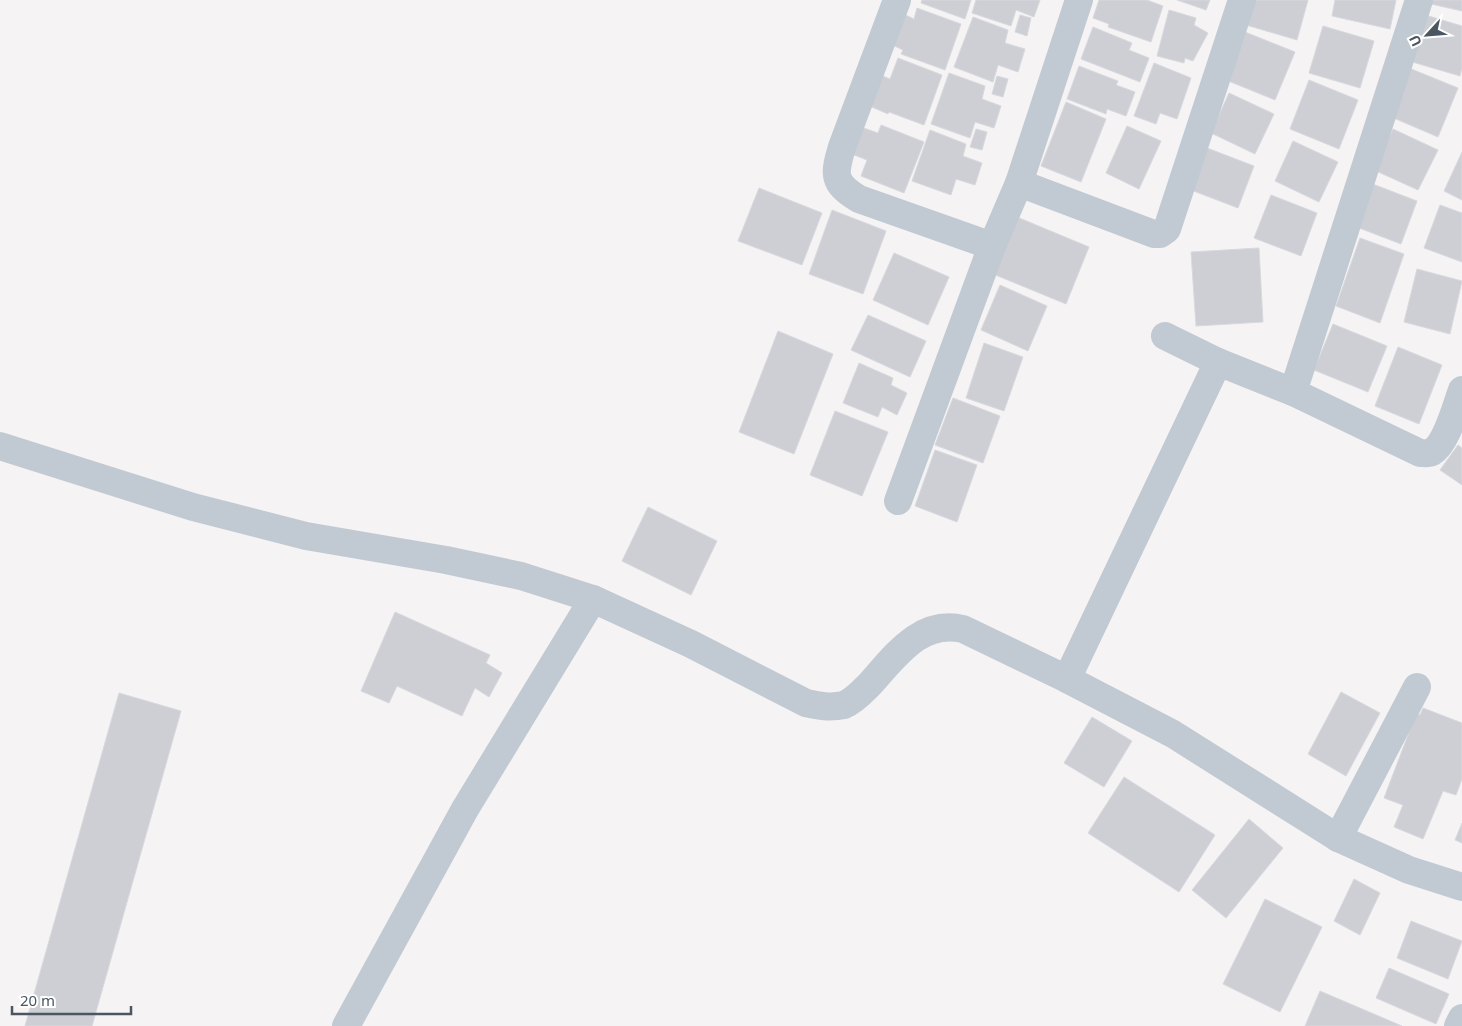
<svg xmlns="http://www.w3.org/2000/svg" width="1462" height="1026" font-family="'Noto Sans',sans-serif">
	<style>
		.building { fill: #cdcfd5; stroke: #d7d9de }
		.lines { fill: none; stroke-linecap: round; stroke-linejoin: round }
		.minor { stroke: #c1cad2; stroke-width: 28 }
	</style>
	<rect width="100%" height="100%" fill="#f5f3f3"/>
	<!-- building -->
	<g class="building">
		<path d="M 922,0 L 971,0 L 965,19 L 921,3 Z"/>
		<path d="M 976,0 L 1040,0 L 1034,17 L 1016,10 L 1011,26 L 972,13 Z"/>
		<path d="M 1099,0 L 1147,0 L 1163,6 L 1151,42 L 1108,27 L 1109,24 L 1093,18 Z"/>
		<path d="M 1177,0 L 1210,0 L 1206,10 Z"/>
		<path d="M 1253,0 L 1308,0 L 1297,40 L 1246,25 Z"/>
		<path d="M 1335,0 L 1396,0 L 1390,29 L 1332,16 Z"/>
		<path d="M 1432,0 L 1462,0 L 1462,11 L 1431,4 Z"/>
		<path d="M 917,8 L 961,24 L 945,70 L 901,54 L 903,50 L 888,43 L 901,13 L 914,19 Z"/>
		<path d="M 1169,10 L 1196,18 L 1194,25 L 1208,33 L 1193,61 L 1185,58 L 1184,63 L 1157,56 Z"/>
		<path d="M 1422,14 L 1462,26 L 1462,68 L 1460,76 L 1409,61 Z"/>
		<path d="M 1020,15 L 1031,18 L 1027,36 L 1015,32 Z"/>
		<path d="M 973,17 L 1008,30 L 1005,43 L 1025,49 L 1018,72 L 998,65 L 993,82 L 954,67 Z"/>
		<path d="M 1323,26 L 1374,41 L 1360,88 L 1309,73 Z"/>
		<path d="M 1093,27 L 1132,43 L 1129,50 L 1149,58 L 1140,82 L 1081,59 Z"/>
		<path d="M 1245,32 L 1295,52 L 1275,100 L 1226,80 Z"/>
		<path d="M 898,58 L 942,75 L 924,125 L 889,112 L 888,114 L 865,104 L 878,74 L 890,79 Z"/>
		<path d="M 1154,63 L 1191,78 L 1177,119 L 1160,113 L 1156,124 L 1134,116 Z"/>
		<path d="M 1079,66 L 1118,81 L 1116,85 L 1135,92 L 1126,116 L 1107,109 L 1106,114 L 1067,99 Z"/>
		<path d="M 1409,68 L 1458,88 L 1438,137 L 1389,116 Z"/>
		<path d="M 949,73 L 985,86 L 982,99 L 1001,106 L 994,128 L 975,122 L 970,138 L 931,124 Z"/>
		<path d="M 997,76 L 1008,79 L 1003,97 L 992,94 Z"/>
		<path d="M 1309,80 L 1358,100 L 1339,149 L 1290,129 Z"/>
		<path d="M 1229,93 L 1274,114 L 1255,154 L 1211,133 Z"/>
		<path d="M 1066,102 L 1106,119 L 1081,182 L 1041,166 Z"/>
		<path d="M 881,125 L 924,142 L 904,193 L 861,176 L 867,160 L 849,153 L 858,126 L 878,133 Z"/>
		<path d="M 1127,126 L 1161,141 L 1139,189 L 1106,173 Z"/>
		<path d="M 976,129 L 987,132 L 982,150 L 970,147 Z"/>
		<path d="M 1393,129 L 1438,150 L 1418,190 L 1374,170 Z"/>
		<path d="M 930,130 L 966,144 L 963,156 L 982,163 L 975,185 L 956,179 L 951,195 L 912,181 Z"/>
		<path d="M 1293,141 L 1338,162 L 1319,202 L 1275,181 Z"/>
		<path d="M 1207,148 L 1254,166 L 1238,208 L 1191,190 Z"/>
		<path d="M 1462,152 L 1462,200 L 1444,191 Z"/>
		<path d="M 1370,183 L 1417,201 L 1401,244 L 1354,226 Z"/>
		<path d="M 759,188 L 822,213 L 802,265 L 738,241 Z"/>
		<path d="M 1271,195 L 1317,213 L 1301,256 L 1254,238 Z"/>
		<path d="M 1440,205 L 1462,213 L 1462,262 L 1424,248 Z"/>
		<path d="M 832,210 L 886,231 L 863,294 L 809,274 Z"/>
		<path d="M 1017,217 L 1089,247 L 1066,304 L 993,274 Z"/>
		<path d="M 1360,238 L 1404,254 L 1380,323 L 1336,306 Z"/>
		<path d="M 1259,248 L 1263,322 L 1196,326 L 1191,252 Z"/>
		<path d="M 894,253 L 949,277 L 928,325 L 873,300 Z"/>
		<path d="M 1417,269 L 1462,281 L 1450,334 L 1404,322 Z"/>
		<path d="M 1000,285 L 1047,306 L 1028,351 L 981,330 Z"/>
		<path d="M 868,315 L 926,341 L 910,377 L 851,350 Z"/>
		<path d="M 1333,324 L 1387,346 L 1368,392 L 1314,370 Z"/>
		<path d="M 778,331 L 833,354 L 794,454 L 739,432 Z"/>
		<path d="M 984,343 L 1023,357 L 1004,411 L 966,398 Z"/>
		<path d="M 1398,347 L 1442,365 L 1419,424 L 1375,406 Z"/>
		<path d="M 859,363 L 893,378 L 891,385 L 907,393 L 897,415 L 882,407 L 878,417 L 843,403 Z"/>
		<path d="M 953,398 L 1000,416 L 983,463 L 935,445 Z"/>
		<path d="M 835,411 L 888,432 L 862,496 L 810,475 Z"/>
		<path d="M 1458,445 L 1462,448 L 1462,485 L 1440,470 Z"/>
		<path d="M 935,450 L 977,465 L 957,522 L 915,506 Z"/>
		<path d="M 648,507 L 717,541 L 691,595 L 622,561 Z"/>
		<path d="M 395,612 L 490,655 L 486,663 L 502,673 L 489,697 L 475,688 L 462,716 L 397,686 L 389,703 L 361,691 Z"/>
		<path d="M 1341,692 L 1380,713 L 1346,776 L 1308,754 Z"/>
		<path d="M 119,693 L 181,711 L 92,1026 L 25,1026 Z"/>
		<path d="M 1423,708 L 1462,723 L 1462,779 L 1456,795 L 1443,791 L 1423,839 L 1394,827 L 1403,805 L 1384,798 L 1416,714 L 1420,715 Z"/>
		<path d="M 1092,717 L 1132,741 L 1104,787 L 1064,763 Z"/>
		<path d="M 1124,777 L 1215,835 L 1179,892 L 1088,833 Z"/>
		<path d="M 1249,819 L 1283,848 L 1226,918 L 1192,890 Z"/>
		<path d="M 1462,823 L 1462,843 L 1455,840 Z"/>
		<path d="M 1354,879 L 1380,893 L 1360,935 L 1334,921 Z"/>
		<path d="M 1265,899 L 1322,927 L 1280,1012 L 1223,984 Z"/>
		<path d="M 1411,921 L 1462,941 L 1448,979 L 1397,958 Z"/>
		<path d="M 1389,968 L 1449,994 L 1436,1024 L 1376,998 Z"/>
		<path d="M 1320,991 L 1402,1026 L 1305,1026 Z"/>
	</g>
	<g class="lines">
		<!-- minor -->
		<g class="minor">
			<path d="M 897,0 L 842,147 C 834,174 832,183 859,199 L 992,246 L 898,501"/>
			<path d="M 1079,0 L 1019,183 L 1154,234 L 1160,234 L 1167,229 L 1242,0"/>
			<path d="M 1419,0 L 1293,392 L 1420,453 C 1424,453 1428,454 1432,452 C 1447,443 1456,406 1462,390"/>
			<path d="M 992,246 L 1019,183"/>
			<path d="M 1165,336 L 1218,362 L 1293,392"/>
			<path d="M 0,446 L 193,507 L 306,536 L 446,560 L 521,576 L 593,599 L 691,644 L 806,703 C 819,706 830,708 844,705 C 854,701 863,691 870,684 C 896,655 921,619 963,629 L 1067,679 L 1173,734 L 1338,838 L 1409,870 L 1462,887"/>
			<path d="M 1067,679 L 1218,362"/>
			<path d="M 1338,838 L 1417,687"/>
			<path d="M 346,1026 L 465,809 L 593,599"/>
			<path d="M 1458,1026 L 1462,1018"/>
		</g>
	</g>
	<!-- north arrow -->
	<g transform="translate(1427 35) rotate(244)" stroke="#ffffff" stroke-width="4" paint-order="stroke">
	<path d="M0-4L9 19L0 12L-9 19Z" fill="#4a5661"/>
	<text y="-8" font-size="14" font-weight="bold" text-anchor="middle" fill="#4a5661">U</text>
	</g>
	<!-- scale -->
	<path d="M12 1006v8h119v-8" fill="none" stroke="#4a5661" stroke-width="2.5"/>
	<text x="20" y="1006" font-size="15" fill="#4a5661" stroke="#ffffff" stroke-width="4" paint-order="stroke">20 m</text>
</svg>
